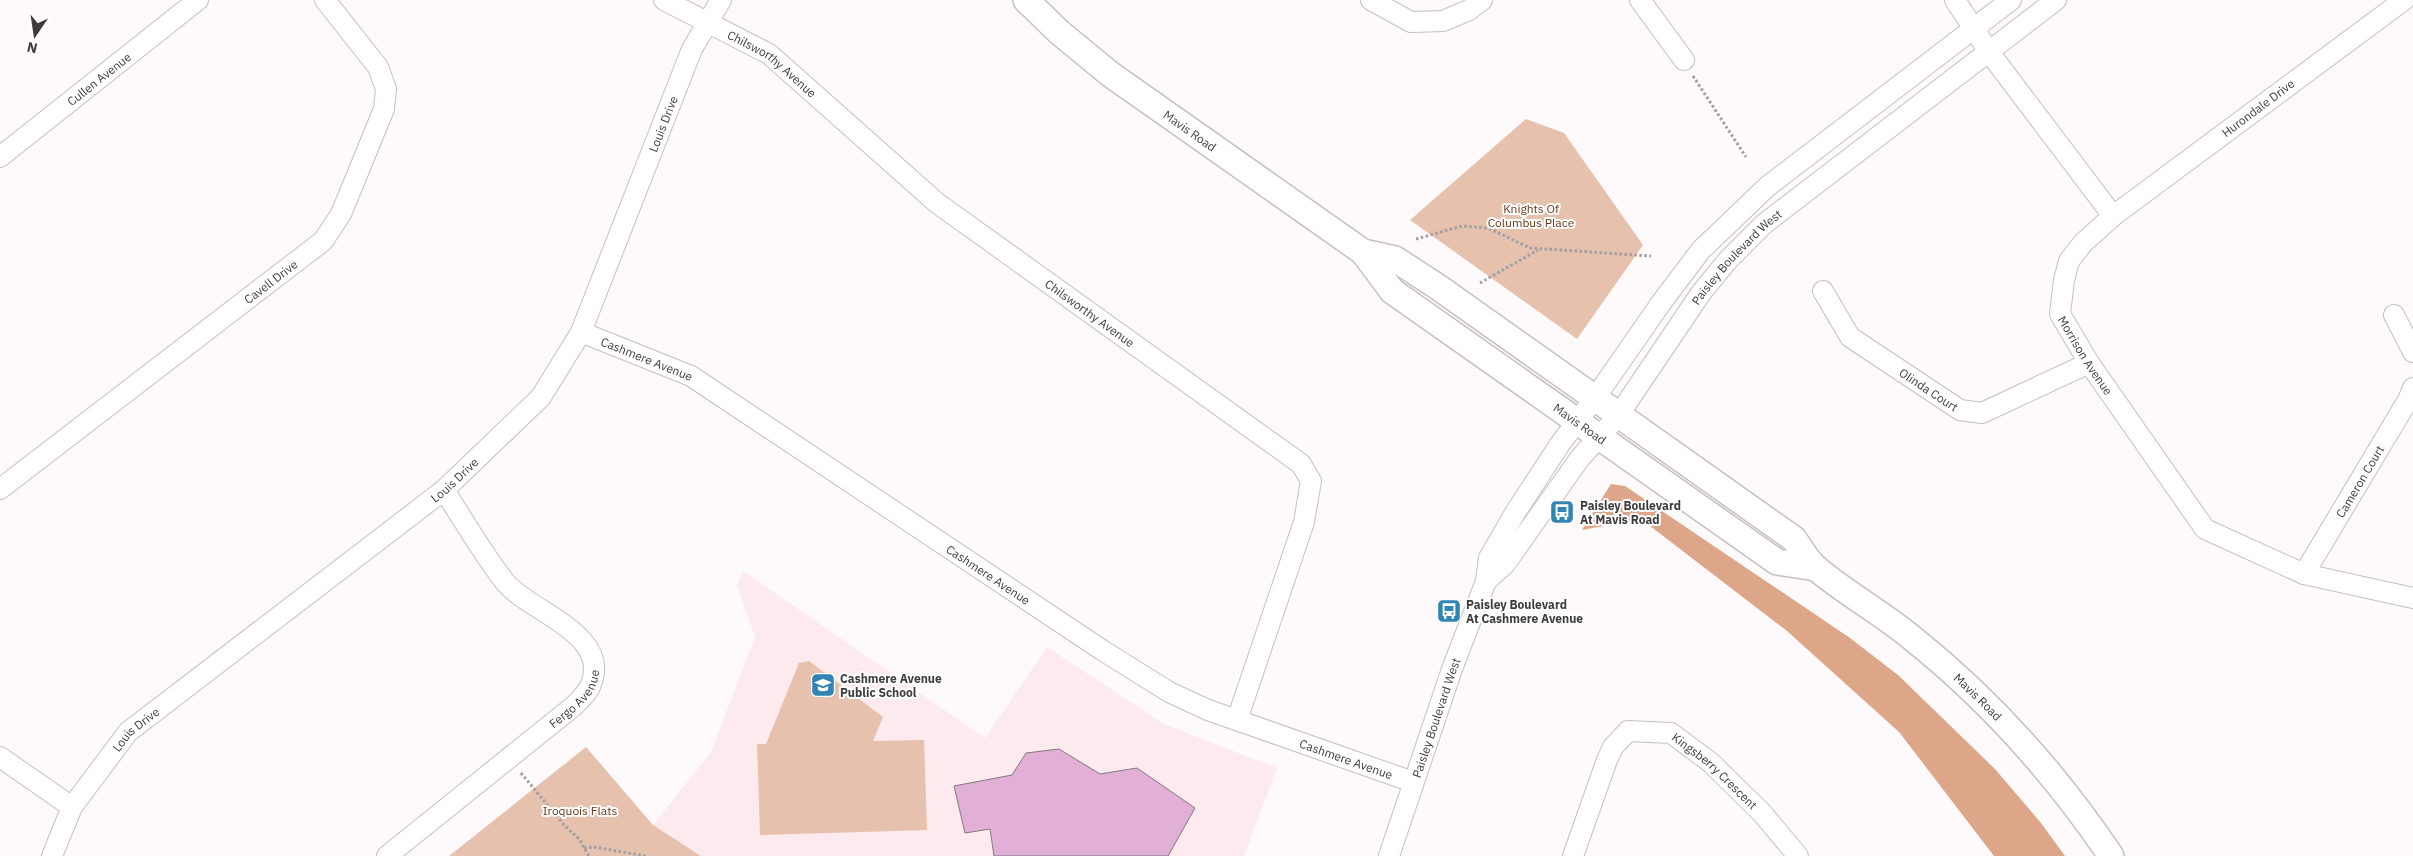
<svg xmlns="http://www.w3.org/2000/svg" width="2413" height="856" font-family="'IBM Plex Sans',sans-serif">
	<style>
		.built { fill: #fdeaef }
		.green { fill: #e5c1ae }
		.forest { fill: #dea689 }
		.building { fill: #e2afd6; stroke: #80797e }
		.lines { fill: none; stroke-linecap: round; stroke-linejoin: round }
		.minor-casing { stroke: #c7bec0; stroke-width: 22 }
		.major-casing { stroke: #c7bec0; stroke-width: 28 }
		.path { stroke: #a29e9f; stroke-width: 3; stroke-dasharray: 2.5 2.5; stroke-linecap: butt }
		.minor { stroke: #fff; stroke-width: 20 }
		.major { stroke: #fff; stroke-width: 25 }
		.labels { text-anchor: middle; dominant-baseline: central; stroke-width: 4; stroke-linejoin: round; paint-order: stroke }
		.street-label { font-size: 12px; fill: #3f3b3c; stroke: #fff }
		.park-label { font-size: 12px; fill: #693515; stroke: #fff }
		.poi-label { font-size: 12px; font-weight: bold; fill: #3f3b3c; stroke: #fff; text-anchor: start }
	</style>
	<rect width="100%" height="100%" fill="#fefafb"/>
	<!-- built -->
	<path class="built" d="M 743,571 L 985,738 L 1047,647 L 1164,724 L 1277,768 L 1244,856 L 701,856 L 653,825 L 711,752 L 755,637 L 737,585 Z"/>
	<!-- green -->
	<g class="green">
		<path d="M 1526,119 L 1564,133 L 1643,245 L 1577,339 L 1410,220 Z"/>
		<path d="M 809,661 L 883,717 L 873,741 L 924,740 L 927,830 L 760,835 L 757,744 L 766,744 L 799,663 Z"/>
		<path d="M 586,747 L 653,825 L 701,856 L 449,856 Z"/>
	</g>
	<!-- forest -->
	<path class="forest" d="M 1611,484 L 1625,486 L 1850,638 L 1898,675 L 1995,769 L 2041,823 L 2065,856 L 1994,856 L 1899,732 L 1787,631 L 1641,519 L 1582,530 Z"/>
	<!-- building -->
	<path class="building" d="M 1059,749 L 1100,774 L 1137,768 L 1195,808 L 1168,856 L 994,856 L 990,829 L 965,833 L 954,786 L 1012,775 L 1026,753 Z"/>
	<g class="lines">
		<defs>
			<g id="minor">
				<path id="s1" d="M 664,0 L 769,54 L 937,203 L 1301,464 L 1311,481 L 1304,522 L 1237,720"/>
				<path d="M 1371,0 L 1411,22 L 1443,21 L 1469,10 L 1482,0"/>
				<path d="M 1640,0 L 1684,60"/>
				<path d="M 1955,0 L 1989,52 L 2113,216"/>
				<path id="s2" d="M 2404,0 L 2113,216 L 2083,243 L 2069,261 L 2064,280 L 2060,314 L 2089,363 L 2205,529 L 2304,574 L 2413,598"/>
				<path id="s3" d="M 0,157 L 198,0"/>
				<path id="s4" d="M 1823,291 L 1850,337 L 1960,410 L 1982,413 L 2089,363"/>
				<path d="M 2394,315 L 2413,352"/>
				<path id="s5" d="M 581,332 L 691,376 L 1102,650 L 1169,692 L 1208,710 L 1413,782"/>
				<path id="s6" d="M 0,489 L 323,241 L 341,214 L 384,109 L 386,89 L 378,67 L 325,0"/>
				<path id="s7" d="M 2304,574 L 2408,400 L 2413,388"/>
				<path id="s8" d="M 1486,581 L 1505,564 L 1580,458 L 1618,416 L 1701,293 L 1728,260 L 1764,224 L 2056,0"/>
				<path d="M 0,757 L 72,807"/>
				<path id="s9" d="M 52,856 L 72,807 L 128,732 L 444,490 L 541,397 L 581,332 L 692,49 L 721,0"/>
				<path id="s10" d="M 387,856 L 575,705 C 580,699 589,692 591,684 C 611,633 529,612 505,582 C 483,554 464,521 444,490"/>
				<path id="s11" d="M 1389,856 L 1452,669 L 1486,581 L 1489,558 L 1515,513 L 1560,444 L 1595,398 L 1661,303 L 1701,250 L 1768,186 L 2011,0"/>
				<path id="s12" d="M 1573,856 L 1607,760 L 1613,747 L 1628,731 L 1671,733 L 1710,762 L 1762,813 L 1798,856"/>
			</g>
			<g id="major">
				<path id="s13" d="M 1026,0 L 1059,32 L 1110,74 L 1363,252 L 1392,291 L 1777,562 L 1816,568"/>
				<path id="s14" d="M 1363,252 L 1395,259 L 1438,287 L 1794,539 C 1801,549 1808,562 1817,569 C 1847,594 1882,613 1912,638 C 1991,701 2055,773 2111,856"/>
			</g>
		</defs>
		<!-- minor casing -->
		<use href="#minor" class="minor-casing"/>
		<!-- major casing -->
		<use href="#major" class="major-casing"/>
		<!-- path -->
		<g class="path">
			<path d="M 1693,76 L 1746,157"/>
			<path d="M 1416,239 L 1462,226 L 1488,228 L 1530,248 L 1651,256"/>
			<path d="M 1480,283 L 1538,250"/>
			<path d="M 521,773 L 564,825 L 579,839 L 589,856"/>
			<path d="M 584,848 L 594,847 L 646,856"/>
		</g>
		<!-- minor -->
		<use href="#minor" class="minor"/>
		<!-- major -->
		<use href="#major" class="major"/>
	</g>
	<!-- icons -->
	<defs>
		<symbol id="bus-square" viewBox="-11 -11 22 22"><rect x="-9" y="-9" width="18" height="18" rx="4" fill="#3085b5" stroke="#fff"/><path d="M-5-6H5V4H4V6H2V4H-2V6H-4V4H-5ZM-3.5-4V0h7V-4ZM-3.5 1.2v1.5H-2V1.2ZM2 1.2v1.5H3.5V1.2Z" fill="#fff"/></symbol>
		<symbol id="school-square" viewBox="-11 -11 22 22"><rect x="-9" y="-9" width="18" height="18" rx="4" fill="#3085b5" stroke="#fff"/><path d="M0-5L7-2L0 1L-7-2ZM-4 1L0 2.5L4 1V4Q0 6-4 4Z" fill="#fff"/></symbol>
	</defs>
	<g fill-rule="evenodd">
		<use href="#bus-square" x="1548" y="498" width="28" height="28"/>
		<use href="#bus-square" x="1435" y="597" width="28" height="28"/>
		<use href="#school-square" x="809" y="671" width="28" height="28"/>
	</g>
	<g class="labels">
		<!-- street labels -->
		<g class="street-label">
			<text stroke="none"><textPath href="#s1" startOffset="126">Chilsworthy Avenue</textPath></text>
			<text stroke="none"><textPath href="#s3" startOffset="126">Cullen Avenue</textPath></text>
			<text transform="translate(2258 108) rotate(-37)">Hurondale Drive</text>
			<text stroke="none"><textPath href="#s9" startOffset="979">Louis Drive</textPath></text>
			<text stroke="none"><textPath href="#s13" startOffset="210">Mavis Road</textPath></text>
			<text stroke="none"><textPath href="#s8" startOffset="411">Paisley Boulevard West</textPath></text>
			<text stroke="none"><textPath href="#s6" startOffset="341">Cavell Drive</textPath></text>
			<text stroke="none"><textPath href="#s1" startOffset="531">Chilsworthy Avenue</textPath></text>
			<text stroke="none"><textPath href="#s2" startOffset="528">Morrison Avenue</textPath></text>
			<text stroke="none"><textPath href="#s5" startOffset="71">Cashmere Avenue</textPath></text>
			<text stroke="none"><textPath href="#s4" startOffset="148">Olinda Court</textPath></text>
			<text stroke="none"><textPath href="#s13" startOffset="700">Mavis Road</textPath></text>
			<text stroke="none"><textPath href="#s9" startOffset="559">Louis Drive</textPath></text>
			<text stroke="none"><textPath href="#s7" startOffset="108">Cameron Court</textPath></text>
			<text stroke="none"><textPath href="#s5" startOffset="476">Cashmere Avenue</textPath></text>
			<text stroke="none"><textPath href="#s10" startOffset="246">Fergo Avenue</textPath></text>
			<text stroke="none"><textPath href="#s14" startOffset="764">Mavis Road</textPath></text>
			<text stroke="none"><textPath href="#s11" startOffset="146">Paisley Boulevard West</textPath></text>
			<text stroke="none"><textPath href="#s9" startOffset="154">Louis Drive</textPath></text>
			<text stroke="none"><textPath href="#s5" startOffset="881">Cashmere Avenue</textPath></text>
			<text stroke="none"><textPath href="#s12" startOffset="239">Kingsberry Crescent</textPath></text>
		</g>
		<!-- park labels -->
		<g class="park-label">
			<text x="1531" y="208">Knights Of<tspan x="1531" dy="14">Columbus Place</tspan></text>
			<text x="580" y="810">Iroquois Flats</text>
		</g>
		<!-- poi labels -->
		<g class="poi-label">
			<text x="1580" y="505">Paisley Boulevard<tspan x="1580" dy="14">At Mavis Road</tspan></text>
			<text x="1466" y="604">Paisley Boulevard<tspan x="1466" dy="14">At Cashmere Avenue</tspan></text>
			<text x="840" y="678">Cashmere Avenue<tspan x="840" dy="14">Public School</tspan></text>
		</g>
	</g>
	<!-- north arrow -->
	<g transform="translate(35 35) rotate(193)" stroke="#ffffff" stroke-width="4" paint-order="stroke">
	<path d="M0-4L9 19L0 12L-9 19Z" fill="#3f3b3c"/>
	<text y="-8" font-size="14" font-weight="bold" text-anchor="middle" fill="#3f3b3c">N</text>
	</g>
</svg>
